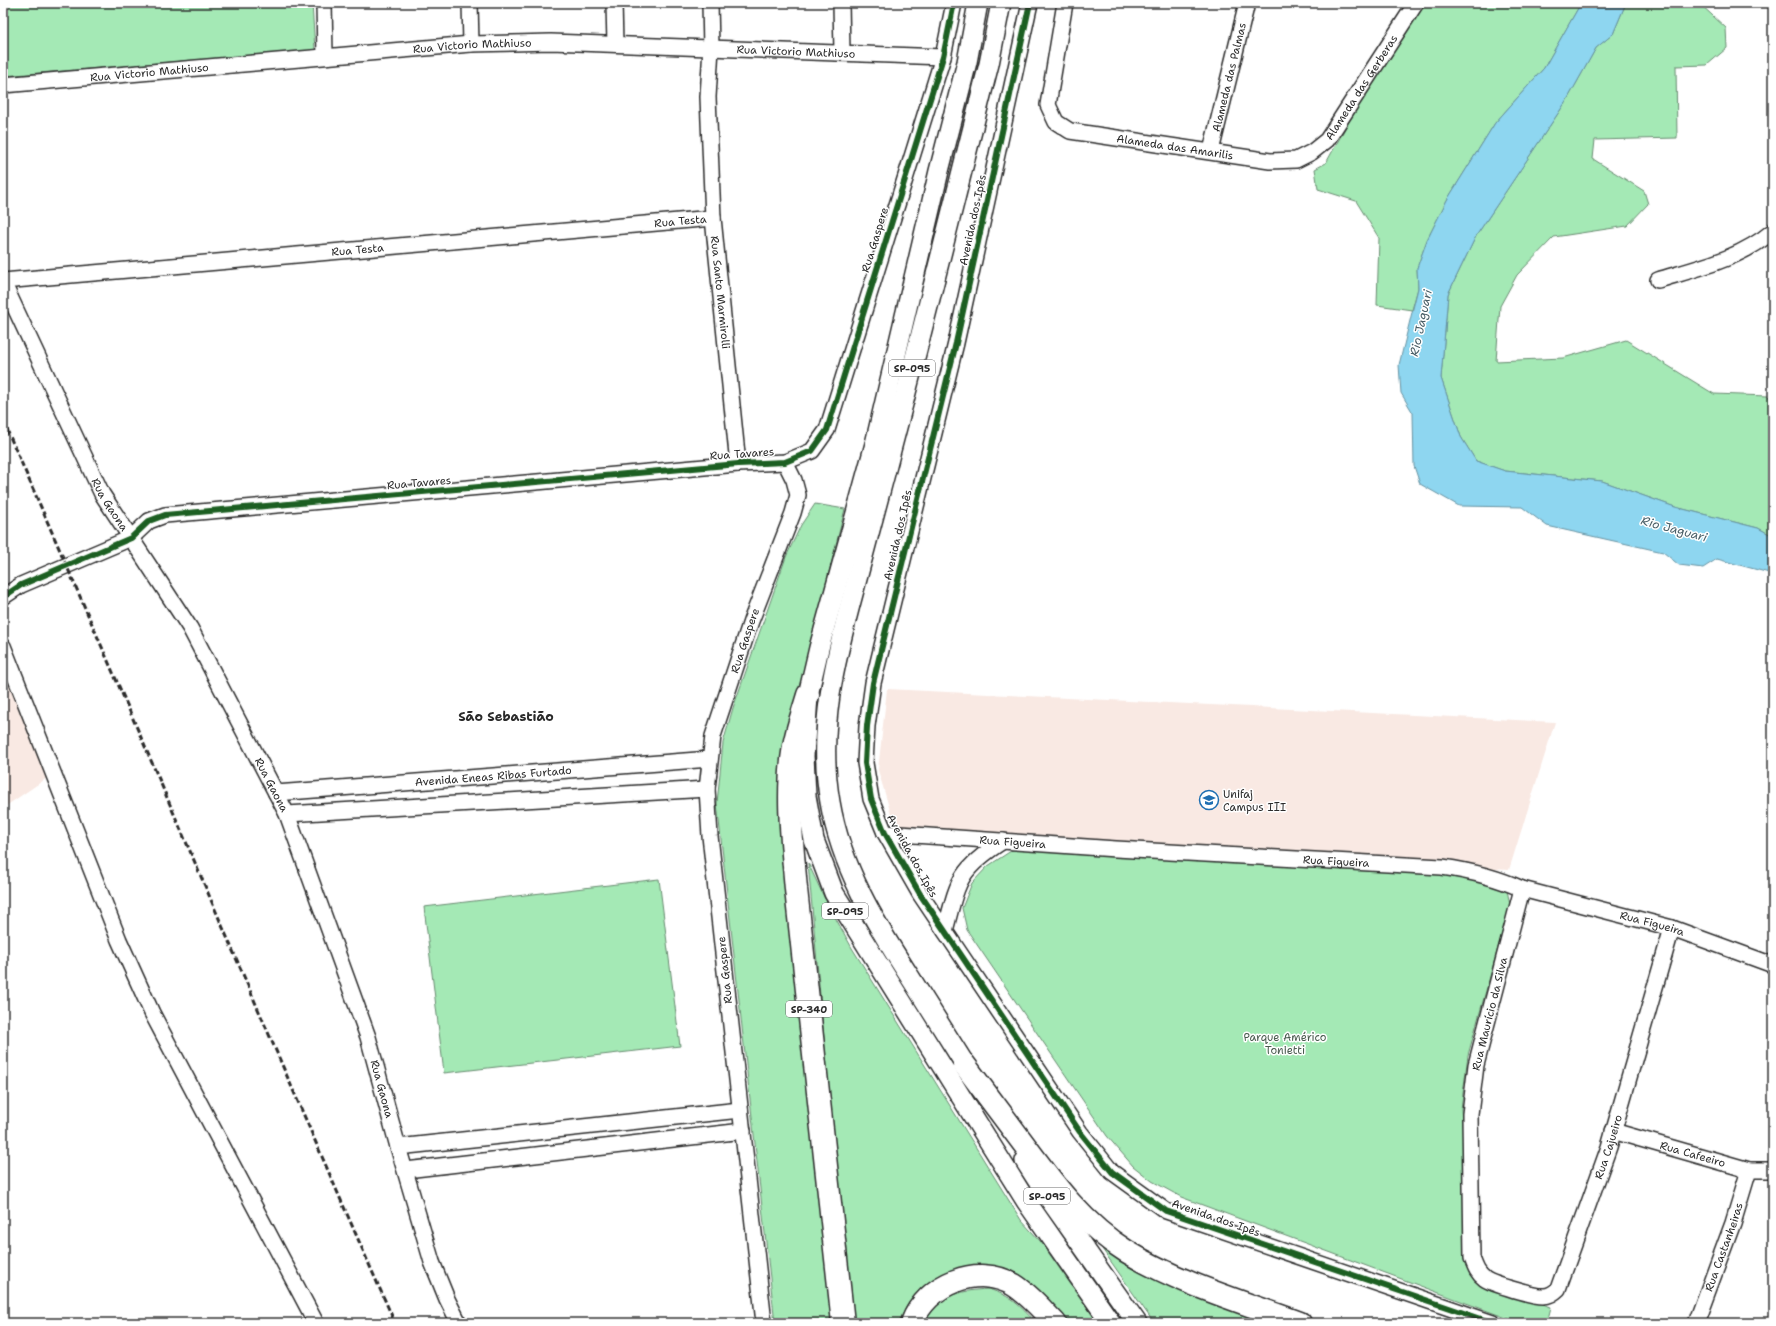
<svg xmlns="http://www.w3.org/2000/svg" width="1776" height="1326" font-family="'Shantell Sans',sans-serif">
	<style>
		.built { fill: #f9e9e3 }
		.green { fill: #a4e9b5; stroke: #688a70 }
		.water { fill: #8ed6f0; stroke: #6692a1 }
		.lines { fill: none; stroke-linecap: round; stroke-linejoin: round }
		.minor-casing { stroke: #2b2b2b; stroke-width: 18 }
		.major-casing { stroke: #2b2b2b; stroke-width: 22 }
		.highway-casing { stroke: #2b2b2b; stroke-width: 25 }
		.minor { stroke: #fff; stroke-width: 15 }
		.major { stroke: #fff; stroke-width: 19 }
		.highway { stroke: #fff; stroke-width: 22 }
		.rail { stroke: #2b2b2b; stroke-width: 3; stroke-dasharray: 6 3; stroke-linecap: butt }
		.cycleway-casing { stroke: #fff; stroke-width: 8 }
		.cycleway { stroke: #1b5e20; stroke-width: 6 }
		.labels { text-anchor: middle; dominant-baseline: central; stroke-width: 3; stroke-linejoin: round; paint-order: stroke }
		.shield { fill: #fff; stroke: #6b6b6b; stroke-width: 1 }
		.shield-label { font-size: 10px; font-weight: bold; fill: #2b2b2b }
		.street-label { font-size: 11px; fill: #2b2b2b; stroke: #fff }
		.poi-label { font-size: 11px; fill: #2b2b2b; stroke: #fff; text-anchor: start }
		.park-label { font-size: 11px; fill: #495a4e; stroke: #fff }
		.water-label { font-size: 12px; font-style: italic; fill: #495e66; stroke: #fff }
		.quarter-label { font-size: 13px; font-weight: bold; fill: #2b2b2b; stroke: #fff }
	</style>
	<rect width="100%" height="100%" fill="#fff"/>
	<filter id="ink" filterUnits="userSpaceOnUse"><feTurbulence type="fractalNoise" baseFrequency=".025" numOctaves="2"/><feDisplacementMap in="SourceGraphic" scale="8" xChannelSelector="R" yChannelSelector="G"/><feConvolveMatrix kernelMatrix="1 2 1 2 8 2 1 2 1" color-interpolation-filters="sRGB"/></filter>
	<g filter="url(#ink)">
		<!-- built -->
		<g class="built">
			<path d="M 3,663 L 47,778 L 3,808 Z"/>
			<path d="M 887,689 L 1555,722 L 1509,870 L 896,831 L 878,770 Z"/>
		</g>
		<!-- green -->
		<g class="green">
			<path d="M 3,3 L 312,3 L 315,50 L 3,76 Z"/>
			<path d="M 1424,3 L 1581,3 L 1544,68 L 1495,123 L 1447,200 L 1427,240 L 1417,268 L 1418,288 L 1412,310 L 1377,305 L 1379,238 L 1356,201 L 1318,189 L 1315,169 L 1326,163 L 1365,92 Z"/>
			<path d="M 1626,3 L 1699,3 L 1726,28 L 1727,48 L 1707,65 L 1676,66 L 1677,138 L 1595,140 L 1593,159 L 1644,191 L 1648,204 L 1627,226 L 1554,237 L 1517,275 L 1500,306 L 1496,361 L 1563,358 L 1626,340 L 1714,394 L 1768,396 L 1773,402 L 1773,536 L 1758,528 L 1675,507 L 1602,481 L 1505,471 L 1476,461 L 1461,437 L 1441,378 L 1448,294 L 1476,236 L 1567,100 L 1596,48 L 1613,34 Z"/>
			<path d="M 815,504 L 845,509 L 782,757 L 780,795 L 782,862 L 833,1323 L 775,1323 L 717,803 L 723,743 L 733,708 L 786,557 L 801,525 Z"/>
			<path d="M 1014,849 L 1456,871 L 1507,890 L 1510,905 L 1468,1055 L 1461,1109 L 1472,1249 L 1495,1286 L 1551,1307 L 1547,1323 L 1520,1323 L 1181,1197 L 1152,1181 L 1133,1166 L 1107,1136 L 967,930 L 962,908 L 972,883 L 988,866 Z"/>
			<path d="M 808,863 L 825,899 L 852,948 L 1021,1220 L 1041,1242 L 1098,1323 L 1066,1323 L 970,1267 C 962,1269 953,1270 945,1273 C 922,1283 907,1300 899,1323 L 850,1323 Z"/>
			<path d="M 659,879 L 680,1046 L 444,1073 L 424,907 Z"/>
			<path d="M 1093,1236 L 1277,1323 L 1154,1323 Z"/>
			<path d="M 988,1289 C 1012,1296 1019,1305 1036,1323 L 923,1323 C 937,1295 958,1291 988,1289 Z"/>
		</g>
		<!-- water -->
		<path class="water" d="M 1581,3 L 1626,3 L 1613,34 L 1596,48 L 1567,100 L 1476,236 L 1448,294 L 1441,378 L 1461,437 L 1476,461 L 1505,471 L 1602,481 L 1675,507 L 1758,528 L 1773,536 L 1773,574 L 1717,559 L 1703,568 L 1679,565 L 1663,552 L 1547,526 L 1522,507 L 1459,506 L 1420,484 L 1414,466 L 1413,413 L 1401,393 L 1399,365 L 1418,288 L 1417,268 L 1427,240 L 1447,200 L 1495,123 L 1544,68 Z"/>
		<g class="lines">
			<defs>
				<g id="minor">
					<path d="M 324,3 L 325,56"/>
					<path d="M 470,3 L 471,44"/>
					<path d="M 614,3 L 615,44"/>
					<path id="s1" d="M 710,3 L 711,48 L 708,97 L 713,218 L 738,464"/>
					<path d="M 841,3 L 842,52"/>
					<path d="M 1030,3 L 956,343 L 873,683 L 867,726 L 865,763 L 871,799 L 885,833 L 920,894 L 1080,1132 L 1112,1172 L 1166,1211 L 1493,1323"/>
					<path id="s2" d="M 1065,3 L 1048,105 L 1056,122 L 1070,131 L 1270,161 L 1296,160 L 1312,152 L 1327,140 L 1416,3"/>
					<path id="s3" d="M 3,85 L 471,44 L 551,42 L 943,57"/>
					<path id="s4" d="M 1211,151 L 1247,3"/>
					<path d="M 1658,280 C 1698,268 1740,259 1773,231"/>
					<path id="s5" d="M 3,281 L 713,218"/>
					<path id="s6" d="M 3,282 L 102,494 L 190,628 L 287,814 L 368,1037 L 398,1147 L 432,1262 L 447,1299 L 459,1323"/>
					<path d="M 3,597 L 21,585 L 131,538 L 149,521 L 165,515 L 738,464 L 785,462 L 812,451 L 827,430 L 943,57 L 954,3"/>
					<path d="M 3,646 L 119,940 L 152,1013 L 316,1323"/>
					<path id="s7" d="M 276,793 L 710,759"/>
					<path d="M 287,814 L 707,789"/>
					<path id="s8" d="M 885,833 L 1116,849 L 1442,867 C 1470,871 1496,877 1522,889 L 1672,928 L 1773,965"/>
					<path id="s9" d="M 1522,889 L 1476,1065 L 1470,1114 L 1472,1258 C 1475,1266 1477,1273 1485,1279 C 1492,1284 1536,1297 1544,1296 C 1550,1296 1554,1293 1558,1289 L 1609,1147 L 1672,928"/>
					<path d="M 945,931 C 958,881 958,870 1003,841"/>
					<path id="s10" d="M 1613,1131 L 1749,1170 L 1773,1170"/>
					<path d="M 398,1147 L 740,1110"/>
					<path d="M 406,1170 L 743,1131"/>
					<path id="s11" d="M 764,1323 L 710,836 L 707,789 L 713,736 L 751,621 L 793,513 L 798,495 L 794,480 L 785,462"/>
					<path id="s12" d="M 1696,1323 L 1733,1223 L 1749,1170"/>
				</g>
				<g id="major">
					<path d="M 978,3 L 967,62 L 939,171 L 875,444 L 819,648 L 808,695 L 804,756 L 806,796 L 814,840 L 834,893 L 1026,1201 L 1111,1323"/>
					<path d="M 973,1077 C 952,1044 931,1010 910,977 C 875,923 841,867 830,802 C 817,729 835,660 854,590 C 866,544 879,497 891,450 C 925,322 956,193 989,64 L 1001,3"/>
					<path d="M 1025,1161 L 1048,1197 L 1137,1323"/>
				</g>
				<g id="highway">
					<path d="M 808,695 C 803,712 797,729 794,746 C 786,792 792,842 796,889 L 843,1323"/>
					<path d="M 964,1064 C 985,1092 1005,1119 1026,1147 C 1055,1186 1084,1225 1126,1251 C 1178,1283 1243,1302 1300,1323"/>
					<path d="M 912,1323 C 926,1284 978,1263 1014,1285 C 1030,1295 1042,1310 1055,1323"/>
				</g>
			</defs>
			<!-- minor casing -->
			<use href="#minor" class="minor-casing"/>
			<!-- major casing -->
			<use href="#major" class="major-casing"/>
			<!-- highway casing -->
			<use href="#highway" class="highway-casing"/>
			<!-- minor -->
			<use href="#minor" class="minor"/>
			<!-- major -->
			<use href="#major" class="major"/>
			<!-- highway -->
			<use href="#highway" class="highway"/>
			<!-- rail -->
			<path class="rail" d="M 3,421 C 136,721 262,1023 395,1323"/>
			<defs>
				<g id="cycleway">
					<path d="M 1030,3 L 956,343 L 873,683 L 867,726 L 865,763 L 871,799 L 885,833 L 920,894 L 1080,1132 L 1112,1172 L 1166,1211 L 1493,1323"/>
					<path d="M 3,597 L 21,585 L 131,538 L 149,521 L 165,515 L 738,464 L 785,462 L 812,451 L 827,430 L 943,57 L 954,3"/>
				</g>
			</defs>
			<!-- cycleway casing -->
			<use href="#cycleway" class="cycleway-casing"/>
			<!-- cycleway -->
			<use href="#cycleway" class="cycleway"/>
		</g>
	</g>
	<!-- icons -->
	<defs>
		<symbol id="university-ring" viewBox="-11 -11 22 22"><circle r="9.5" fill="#fff" stroke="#1f6fb2" stroke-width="1.5"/><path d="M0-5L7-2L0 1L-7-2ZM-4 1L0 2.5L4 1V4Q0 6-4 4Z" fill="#1f6fb2"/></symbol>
	</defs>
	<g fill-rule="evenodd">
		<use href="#university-ring" x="1198" y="789" width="22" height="22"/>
	</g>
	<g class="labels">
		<!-- shield labels -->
		<g class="shield">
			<rect x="889" y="360" width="46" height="16" rx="3"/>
			<rect x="822" y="903" width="46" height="16" rx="3"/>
			<rect x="786" y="1001" width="46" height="16" rx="3"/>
			<rect x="1024" y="1188" width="46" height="16" rx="3"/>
		</g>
		<g class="shield-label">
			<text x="912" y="368">SP-095</text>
			<text x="845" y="911">SP-095</text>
			<text x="809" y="1009">SP-340</text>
			<text x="1047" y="1196">SP-095</text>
		</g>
		<!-- street labels -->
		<g class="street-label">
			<text stroke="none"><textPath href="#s3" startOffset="471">Rua Victorio Mathiuso</textPath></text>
			<text stroke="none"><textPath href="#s3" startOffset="795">Rua Victorio Mathiuso</textPath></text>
			<text stroke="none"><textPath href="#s3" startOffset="147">Rua Victorio Mathiuso</textPath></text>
			<text stroke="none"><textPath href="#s4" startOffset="76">Alameda das Palmas</textPath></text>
			<text stroke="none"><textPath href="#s2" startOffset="467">Alameda das Gerberas</textPath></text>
			<text stroke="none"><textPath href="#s2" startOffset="245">Alameda das Amarilis</textPath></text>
			<text transform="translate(973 220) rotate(-78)">Avenida dos Ipês</text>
			<text stroke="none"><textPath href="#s5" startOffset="680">Rua Testa</textPath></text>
			<text transform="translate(875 240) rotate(-73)">Rua Gaspere</text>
			<text stroke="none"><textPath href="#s5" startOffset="356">Rua Testa</textPath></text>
			<text stroke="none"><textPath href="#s1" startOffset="290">Rua Santo Marmirolli</textPath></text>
			<text transform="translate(742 454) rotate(-4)">Rua Tavares</text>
			<text transform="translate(419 483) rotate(-5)">Rua Tavares</text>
			<text stroke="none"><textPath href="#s6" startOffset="247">Rua Gaona</textPath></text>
			<text transform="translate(898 535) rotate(-77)">Avenida dos Ipês</text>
			<text stroke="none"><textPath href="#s11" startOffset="691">Rua Gaspere</textPath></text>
			<text stroke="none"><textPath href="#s7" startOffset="218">Avenida Eneas Ribas Furtado</textPath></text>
			<text stroke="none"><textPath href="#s6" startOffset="571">Rua Gaona</textPath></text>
			<text stroke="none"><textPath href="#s8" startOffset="128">Rua Figueira</textPath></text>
			<text transform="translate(912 856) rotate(61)">Avenida dos Ipês</text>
			<text stroke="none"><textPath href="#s8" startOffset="452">Rua Figueira</textPath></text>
			<text stroke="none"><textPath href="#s8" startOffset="776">Rua Figueira</textPath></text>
			<text transform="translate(725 970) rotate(-96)">Rua Gaspere</text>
			<text transform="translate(1490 1014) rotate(-76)">Rua Maurício da Silva</text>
			<text stroke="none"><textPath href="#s6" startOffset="895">Rua Gaona</textPath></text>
			<text stroke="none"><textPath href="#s9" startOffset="629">Rua Cajueiro</textPath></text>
			<text stroke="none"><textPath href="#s10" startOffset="83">Rua Cafeeiro</textPath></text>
			<text transform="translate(1216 1218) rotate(19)">Avenida dos Ipês</text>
			<text stroke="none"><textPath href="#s12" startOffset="81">Rua Castanheiras</textPath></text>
		</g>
		<!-- poi labels -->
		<g class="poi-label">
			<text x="1223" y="794">Unifaj<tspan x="1223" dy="13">Campus III</tspan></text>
		</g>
		<!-- park labels -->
		<g class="park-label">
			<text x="1285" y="1037">Parque Américo<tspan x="1285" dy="13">Tonietti</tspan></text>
		</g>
		<!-- water labels -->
		<g class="water-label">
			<text transform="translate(1421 323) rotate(-78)">Rio Jaguari</text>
			<text transform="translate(1674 529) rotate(15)">Rio Jaguari</text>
		</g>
		<!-- quarter labels -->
		<g class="quarter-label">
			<text x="506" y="716">São Sebastião</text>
		</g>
	</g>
	<!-- margin -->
	<rect width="1776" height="1326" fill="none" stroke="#fff" stroke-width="16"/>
	<rect x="8" y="8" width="1760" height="1310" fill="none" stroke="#2b2b2b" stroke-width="1.5" filter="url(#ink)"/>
</svg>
